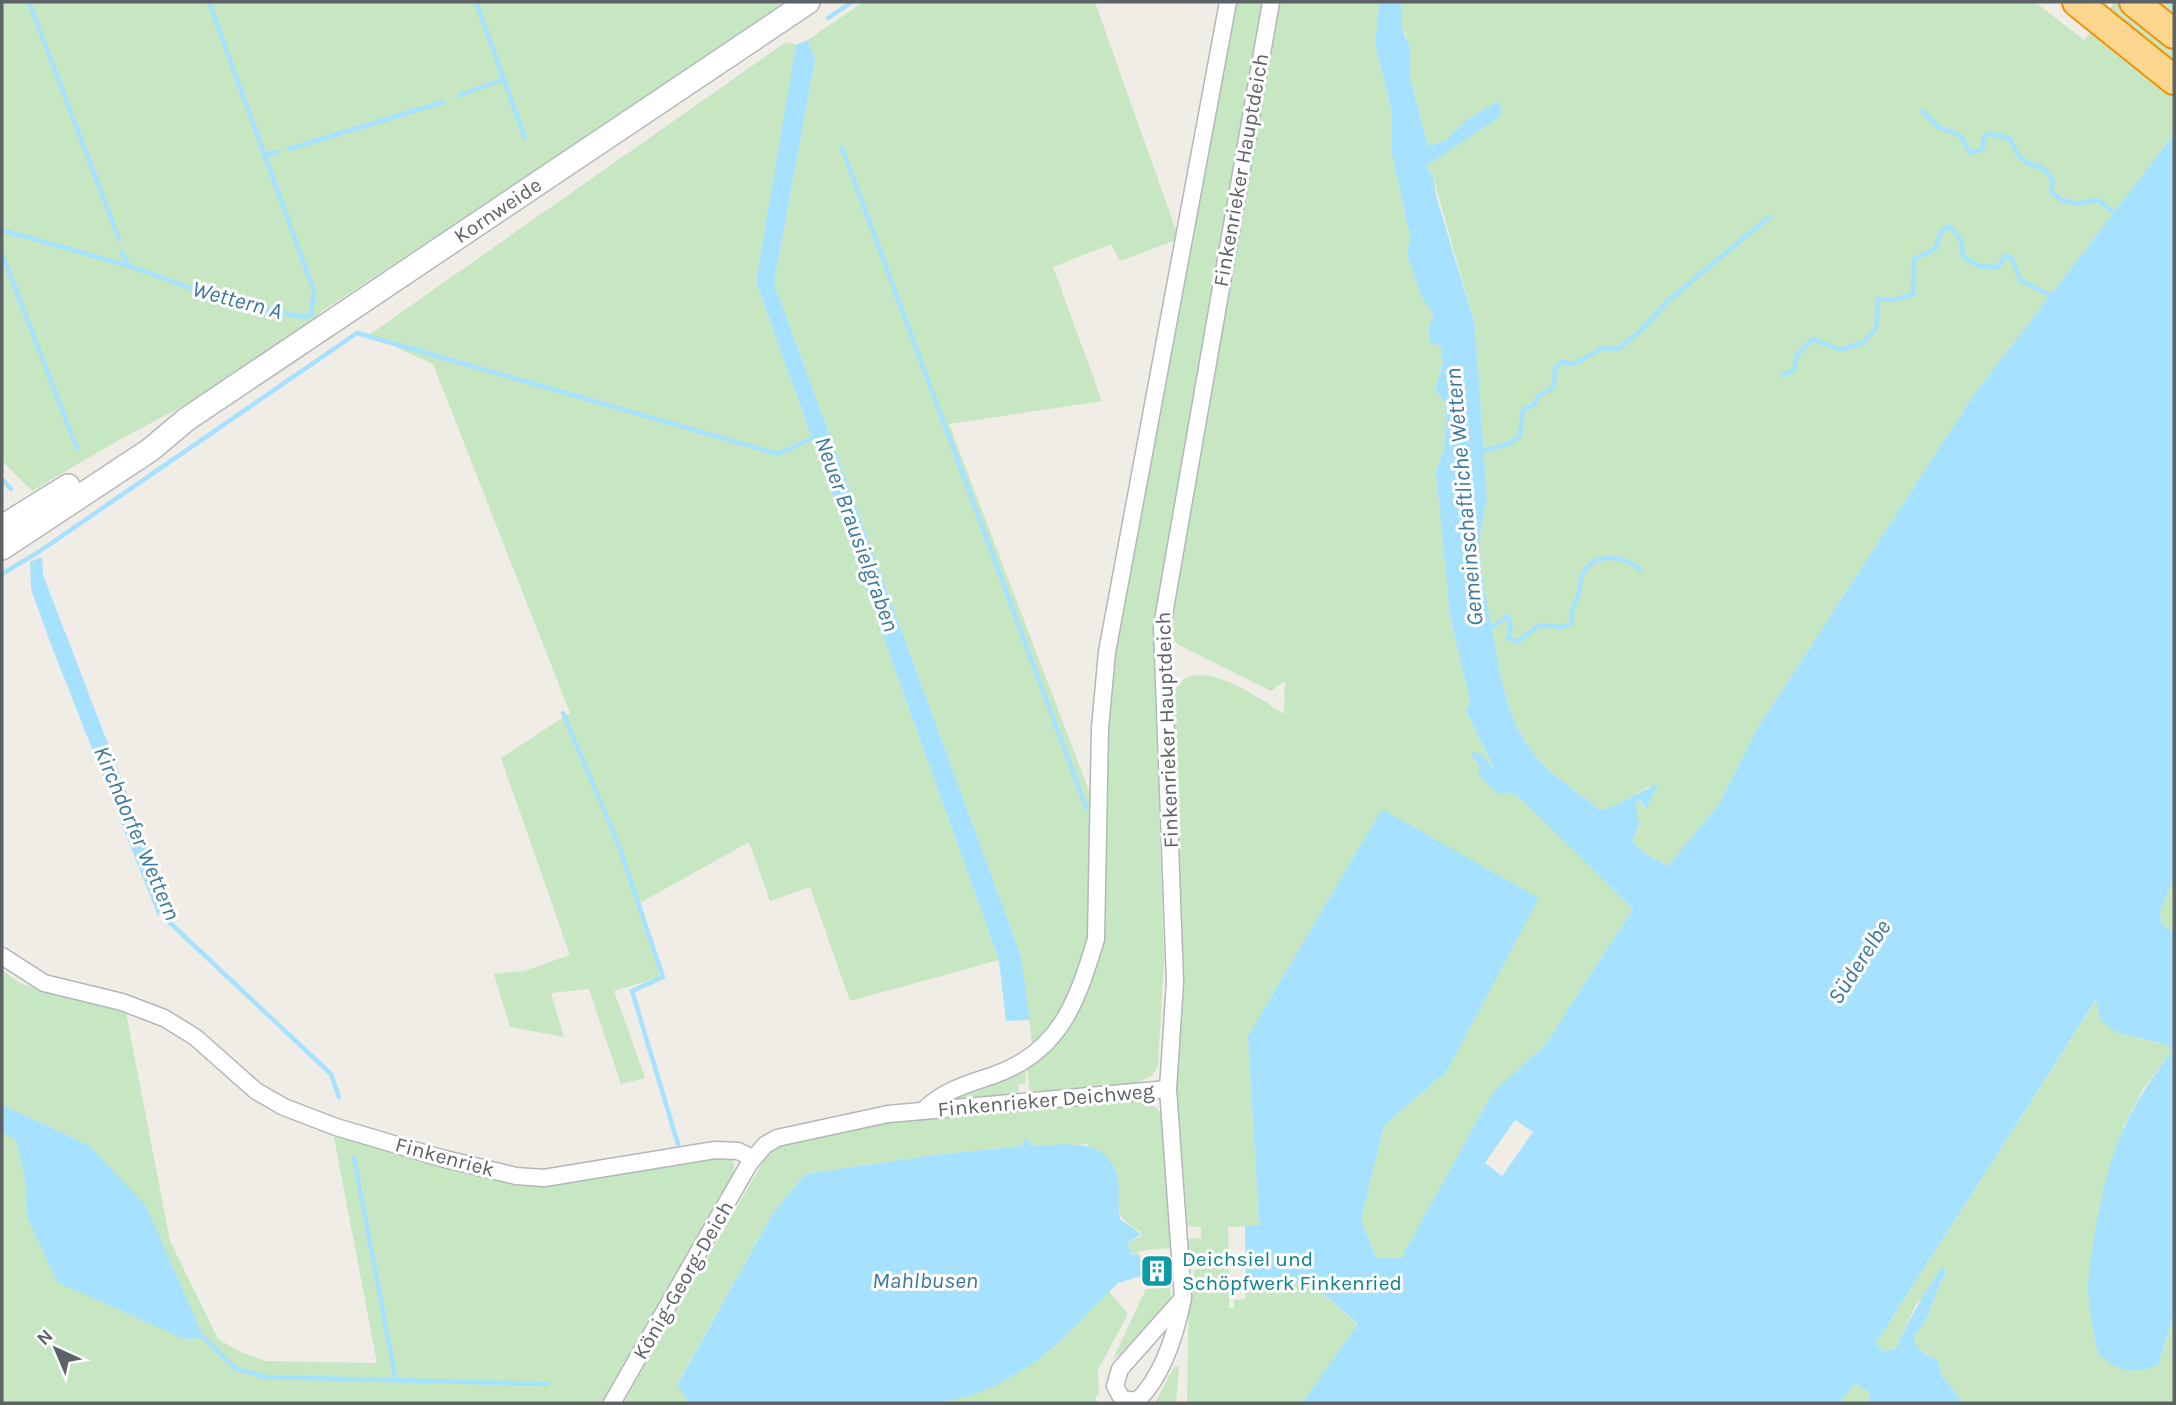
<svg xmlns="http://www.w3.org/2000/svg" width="2176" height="1405" font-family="Karla,sans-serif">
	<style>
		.green { fill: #c6e7c2 }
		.water { fill: #a6e1ff }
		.pier { fill: #f0ece6 }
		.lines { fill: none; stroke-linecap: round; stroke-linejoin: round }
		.stream { stroke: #a6e1ff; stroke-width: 4.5 }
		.street-casing { stroke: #b3b7ba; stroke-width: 19 }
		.secondary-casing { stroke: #b4b9bd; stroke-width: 26 }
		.highway-casing { stroke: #f59100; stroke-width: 32 }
		.street { stroke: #fff; stroke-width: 16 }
		.secondary { stroke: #fff; stroke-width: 23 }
		.highway { stroke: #fdd78f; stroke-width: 28 }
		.labels { text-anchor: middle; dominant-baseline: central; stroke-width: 6; stroke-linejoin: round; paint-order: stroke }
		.street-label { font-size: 21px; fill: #5d6266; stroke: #fff }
		.culture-label { font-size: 21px; fill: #0d838f; stroke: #fff; text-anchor: start }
		.water-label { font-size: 23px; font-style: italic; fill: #3c77a0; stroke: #fff }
	</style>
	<rect width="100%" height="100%" fill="#f0ece6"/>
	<!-- green -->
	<g class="green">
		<path d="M 2,2 L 778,2 L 781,10 L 319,313 L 320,318 L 194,400 L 119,440 L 32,491 L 2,461 Z"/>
		<path d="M 863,2 L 1095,2 L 1179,239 L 1120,261 L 1111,244 L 1053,267 L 1102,401 L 949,424 L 1099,817 L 1086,972 L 1034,1057 L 1021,956 L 774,283 L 815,60 L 808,40 Z"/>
		<path d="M 1237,2 L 1265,2 L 1157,604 L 1158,673 L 1155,685 L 1164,959 L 1158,1066 L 1152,1076 L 1138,1082 L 1137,1086 L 1030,1096 L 1027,1066 L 1086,986 L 1102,832 L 1111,668 L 1139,527 L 1221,65 Z"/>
		<path d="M 1277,2 L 1379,2 L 1375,44 L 1392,113 L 1392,154 L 1410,236 L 1407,254 L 1422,298 L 1434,315 L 1428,328 L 1430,343 L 1440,344 L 1443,362 L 1435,390 L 1446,403 L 1444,448 L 1436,472 L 1450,616 L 1470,701 L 1466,711 L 1496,773 L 1481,754 L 1473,759 L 1503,794 L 1511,793 L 1519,797 L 1633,909 L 1545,1045 L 1493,1092 L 1401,1259 L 1376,1258 L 1361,1219 L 1384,1126 L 1447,1071 L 1248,1036 L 1259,1226 L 1228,1227 L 1229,1253 L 1188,1254 L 1187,1239 L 1201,1238 L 1201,1227 L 1187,1226 L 1175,1070 L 1172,693 L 1185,678 C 1215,666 1259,698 1284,714 L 1285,681 L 1271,691 L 1179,645 L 1170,637 L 1169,613 Z"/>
		<path d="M 2035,2 L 2084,40 L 2115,2 L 2174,2 L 2174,134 L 1973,396 L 1757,729 L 1719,804 L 1669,866 L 1646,854 L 1632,841 L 1638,830 L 1636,803 L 1639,799 L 1644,808 L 1650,786 L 1605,811 L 1600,810 C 1578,792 1553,777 1534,754 C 1504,717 1500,668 1491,623 C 1486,596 1479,566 1480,538 C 1481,525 1484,513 1487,501 L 1475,325 L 1433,177 L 1426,165 L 1501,116 L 1500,100 L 1468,119 L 1445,141 L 1428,146 L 1409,74 L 1407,37 L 1402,28 L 1400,3 Z"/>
		<path d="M 786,42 L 796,45 L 794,68 L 756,282 L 999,960 L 850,1001 L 810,887 L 770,901 L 749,842 L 640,903 L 660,977 L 614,991 L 645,1078 L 621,1084 L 589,989 L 551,993 L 564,1037 L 510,1027 L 494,974 L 524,971 L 570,955 L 501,758 L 570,713 L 433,364 L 369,335 Z"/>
		<path d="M 2174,877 L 2174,933 L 2162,924 L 2160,912 Z"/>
		<path d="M 2,970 L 21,984 L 126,1013 L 170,1241 L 218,1339 L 241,1352 L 266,1361 L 377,1363 L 333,1132 L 514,1181 L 728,1156 L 734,1163 L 734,1176 L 603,1403 L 2,1403 L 2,1132 L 16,1140 L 25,1179 L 27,1217 L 184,1339 L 204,1337 L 89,1145 L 2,1105 Z"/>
		<path d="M 2097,999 L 2099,1008 L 2145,1040 L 2169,1045 L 2172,1051 L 2143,1089 L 2123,1127 L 2158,1365 L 2174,1314 L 2174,1403 L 1963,1403 L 1941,1374 L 1937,1361 L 1915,1346 L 1914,1336 C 1931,1321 1933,1293 1946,1274 L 1934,1278 L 1926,1297 L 1917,1302 L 1896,1348 L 1884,1352 L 1876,1343 Z"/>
		<path d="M 1025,1067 L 1026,1083 L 1018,1084 L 1019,1096 L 949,1101 L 949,1098 Z"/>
		<path d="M 1137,1098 C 1143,1103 1154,1103 1159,1111 C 1169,1126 1169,1225 1170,1248 L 1139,1251 L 1138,1255 L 1129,1253 L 1128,1243 L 1141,1236 L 1141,1231 C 1117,1227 1098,1166 1087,1144 L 1030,1146 L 1029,1140 L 1023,1146 L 934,1155 L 805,1174 L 773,1213 L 677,1384 L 689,1403 L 623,1403 L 769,1152 L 784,1144 L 875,1123 Z"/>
		<path d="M 1202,1260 L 1229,1260 L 1229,1308 L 1234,1308 L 1234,1300 L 1245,1299 L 1246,1285 L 1308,1281 L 1358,1325 L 1302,1403 L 1187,1403 L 1189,1289 L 1195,1289 L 1194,1270 L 1202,1269 Z"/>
		<path d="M 1170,1288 L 1171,1299 L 1128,1348 L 1113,1359 L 1146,1289 Z"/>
		<path d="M 1109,1291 L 1128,1314 L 1098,1370 L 1099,1395 L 1095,1397 L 1097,1402 L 1103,1403 L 937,1403 C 979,1394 1023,1375 1055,1346 C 1074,1329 1089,1308 1109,1291 Z"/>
		<path d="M 1174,1367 L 1179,1367 L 1176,1403 L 1155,1403 Z"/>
		<path d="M 1855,1382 L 1870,1393 L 1871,1402 L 1839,1403 Z"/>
	</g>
	<!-- water -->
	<g class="water">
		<path d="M 1379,2 L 1401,2 L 1402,28 L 1409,46 L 1409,74 L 1428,146 L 1445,141 L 1468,119 L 1500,100 L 1501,116 L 1426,166 L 1433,177 L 1437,199 L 1475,325 L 1487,501 C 1484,513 1481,525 1480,538 C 1479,566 1486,596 1491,623 C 1500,668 1504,717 1534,754 C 1552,777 1578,791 1600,810 L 1605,810 L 1659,783 L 1646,809 L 1639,799 L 1636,803 L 1639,826 L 1632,841 L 1646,854 L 1668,866 L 1719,804 L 1757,729 L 1973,396 L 2174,134 L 2174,877 L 2160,912 L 2162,924 L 2174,933 L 2174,1314 L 2158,1365 C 2131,1375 2120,1372 2098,1354 C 2095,1337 2090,1319 2089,1301 C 2086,1277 2092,1250 2096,1226 C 2111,1149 2124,1114 2172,1051 L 2168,1045 L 2116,1032 L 2101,1021 L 2096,1000 L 1876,1343 L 1884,1352 L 1896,1348 C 1910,1318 1924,1293 1942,1267 L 1946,1273 C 1933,1293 1931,1321 1914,1336 C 1916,1351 1925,1354 1938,1360 L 1941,1374 L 1963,1403 L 1870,1403 L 1870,1393 L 1855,1383 L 1839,1403 L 1302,1403 L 1358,1324 L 1308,1281 L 1246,1285 L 1245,1226 L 1259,1225 L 1248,1036 L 1382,809 L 1539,898 L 1447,1071 L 1384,1126 L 1361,1219 L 1376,1258 L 1401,1258 L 1493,1092 L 1545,1045 L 1633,909 L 1519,797 L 1511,793 L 1498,794 L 1478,774 L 1480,767 L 1471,755 L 1474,751 L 1481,754 L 1496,772 L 1466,711 L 1470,701 L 1450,616 L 1436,472 L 1444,448 L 1446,404 L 1435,390 L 1443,362 L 1440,345 L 1430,343 L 1428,328 L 1434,315 L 1422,298 L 1407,254 L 1410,236 L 1392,154 L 1392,113 L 1375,44 Z"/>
		<path d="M 808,40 L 815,60 L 774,283 L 1021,956 L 1030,1020 L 1006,1021 L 999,960 L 756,282 L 796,45 Z"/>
		<path d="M 42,557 L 43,575 L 170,905 L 158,916 L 50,642 L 31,589 L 30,562 Z"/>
		<path d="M 2,1105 L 89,1145 L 146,1206 L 204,1338 L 184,1339 L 57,1282 L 27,1217 L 25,1179 L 16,1140 L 2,1132 Z"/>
		<path d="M 1029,1139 L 1031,1146 C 1065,1145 1109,1135 1118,1180 C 1120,1193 1117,1206 1120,1219 L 1141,1234 L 1128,1243 L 1130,1254 L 1140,1255 L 1141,1276 L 1118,1283 L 1055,1346 L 1031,1365 L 993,1387 L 966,1397 L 937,1403 L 689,1403 L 677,1385 L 773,1213 L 805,1174 L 934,1155 L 1023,1146 L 1024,1140 Z"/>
	</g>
	<!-- pier -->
	<path class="pier" d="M 1515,1120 L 1533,1132 L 1502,1176 L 1485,1163 Z"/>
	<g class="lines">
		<!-- stream -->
		<g class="stream">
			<path d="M 29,2 L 119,239"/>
			<path d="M 476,2 L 525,138"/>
			<path d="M 828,18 L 852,2"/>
			<path d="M 460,95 L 504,79"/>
			<path d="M 1922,111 L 1938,127 L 1960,135 L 1970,153 L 1983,149 L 1983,139 L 1989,133 L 2010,139 C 2018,156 2023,165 2042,167 L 2053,180 L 2051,192 C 2066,206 2079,204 2098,200 L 2113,212"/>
			<path d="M 842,148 L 1086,807"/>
			<path d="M 289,149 L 443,102"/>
			<path d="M 266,155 L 278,152"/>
			<path d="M 2,230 L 129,266 L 238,305 L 305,317 L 311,315 L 314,291 L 209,2"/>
			<path d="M 122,252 L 129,266"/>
			<path d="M 2,254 L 77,448"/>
			<path d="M 1783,375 L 1794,370 L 1797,355 L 1813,339 L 1840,350 L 1862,343 L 1876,329 L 1878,299 L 1895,300 L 1913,294 L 1914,259 L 1935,249 L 1942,230 L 1950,226 L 1961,240 L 1963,256 L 1978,266 L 1998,267 L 2005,256 L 2012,258 L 2020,280 L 2050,295"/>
			<path d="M 1480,452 L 1508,444 L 1520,436 L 1523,409 L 1534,405 L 1538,396 L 1553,388 C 1558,378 1549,370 1562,362 L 1574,364 L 1603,348 L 1618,349 L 1640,331 L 1669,300 L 1769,217"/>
			<path d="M 2,479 L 11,489"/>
			<path d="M 2,574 L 40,551 L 357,333 L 778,454 L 817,436"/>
			<path d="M 1489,629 L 1508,616 L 1511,626 L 1508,638 L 1517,642 L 1540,625 L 1561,627 L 1572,623 C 1570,609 1576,605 1579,592 C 1581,586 1579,580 1582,575 C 1596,550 1623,556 1641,570"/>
			<path d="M 563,713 L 619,846 L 663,977 L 632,991 L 678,1144"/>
			<path d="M 162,906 L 168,921 L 331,1074 L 339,1097"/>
			<path d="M 354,1158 L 396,1381"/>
			<path d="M 204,1338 L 235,1368 L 265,1377 L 548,1384"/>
		</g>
		<defs>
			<g id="street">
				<path d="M 2,956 L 44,983 L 122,1002 L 164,1018 L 195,1037 L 256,1091 L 284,1107 L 336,1127 L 441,1158 L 516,1176 L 544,1178 L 715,1150 L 738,1151 L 753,1158"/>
				<path d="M 923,1111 C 943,1090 968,1084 994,1075 C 1060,1052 1077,1002 1096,939 L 1100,728 L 1107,652 L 1228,2"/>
				<path d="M 1183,1298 L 1120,1369 L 1115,1386 L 1122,1399 L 1137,1401 C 1163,1376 1176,1333 1183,1298 L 1168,1089 L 1175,982 L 1162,626 L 1271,2"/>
				<path d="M 612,1403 L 749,1164 L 765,1145 L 777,1138 L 888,1114 L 1168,1089"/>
			</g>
			<g id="secondary">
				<path d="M 2,527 L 68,486"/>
				<path id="s1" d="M 2,548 L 150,450 L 187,419 L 808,2"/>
			</g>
			<g id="highway">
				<path d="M 2077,2 L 2174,80"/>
				<path d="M 2134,2 L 2174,34"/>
			</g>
		</defs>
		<!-- street casing -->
		<use href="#street" class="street-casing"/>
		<!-- secondary casing -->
		<use href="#secondary" class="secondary-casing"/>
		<!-- highway casing -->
		<use href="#highway" class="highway-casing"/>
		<!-- street -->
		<use href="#street" class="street"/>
		<!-- secondary -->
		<use href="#secondary" class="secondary"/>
		<!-- highway -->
		<use href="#highway" class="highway"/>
	</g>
	<!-- icons -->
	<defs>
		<symbol id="building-square" viewBox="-11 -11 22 22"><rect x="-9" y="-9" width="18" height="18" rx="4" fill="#0f9aa8" stroke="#fff"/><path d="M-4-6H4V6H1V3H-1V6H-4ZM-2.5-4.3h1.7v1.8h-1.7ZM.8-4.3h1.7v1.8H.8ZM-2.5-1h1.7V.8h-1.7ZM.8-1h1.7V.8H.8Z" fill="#fff"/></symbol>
	</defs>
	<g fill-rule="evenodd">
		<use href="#building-square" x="1138" y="1252" width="38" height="38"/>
	</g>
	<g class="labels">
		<!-- street labels -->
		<g class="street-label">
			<text transform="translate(1241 170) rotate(-80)">Finkenrieker Hauptdeich</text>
			<text stroke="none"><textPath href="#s1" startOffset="600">Kornweide</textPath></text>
			<text transform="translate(1167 730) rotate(-92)">Finkenrieker Hauptdeich</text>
			<text transform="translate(1046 1100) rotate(-5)">Finkenrieker Deichweg</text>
			<text transform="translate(445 1157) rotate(15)">Finkenriek</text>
			<text transform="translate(683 1280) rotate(-60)">König-Georg-Deich</text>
		</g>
		<!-- culture labels -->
		<g class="culture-label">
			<text x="1182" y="1259">Deichsiel und<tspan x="1182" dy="24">Schöpfwerk Finkenried</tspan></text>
		</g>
		<!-- water labels -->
		<g class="water-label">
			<text transform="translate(237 300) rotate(15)">Wettern A</text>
			<text transform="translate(1464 497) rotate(-95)">Gemeinschaftliche Wettern</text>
			<text transform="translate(857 534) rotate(70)">Neuer Brausielgraben</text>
			<text transform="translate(137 833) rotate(67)">Kirchdorfer Wettern</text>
			<text transform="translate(1859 962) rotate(-57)">Süderelbe</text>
			<text x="925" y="1280">Mahlbusen</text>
		</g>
	</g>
	<!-- border -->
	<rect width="2176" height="1405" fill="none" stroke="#5d6266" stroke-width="7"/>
	<!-- north arrow -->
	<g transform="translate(56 1349) rotate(316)" stroke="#ffffff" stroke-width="5" paint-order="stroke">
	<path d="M0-5L12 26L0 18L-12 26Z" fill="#5d6266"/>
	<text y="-10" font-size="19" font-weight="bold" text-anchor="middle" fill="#5d6266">N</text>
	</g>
</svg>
